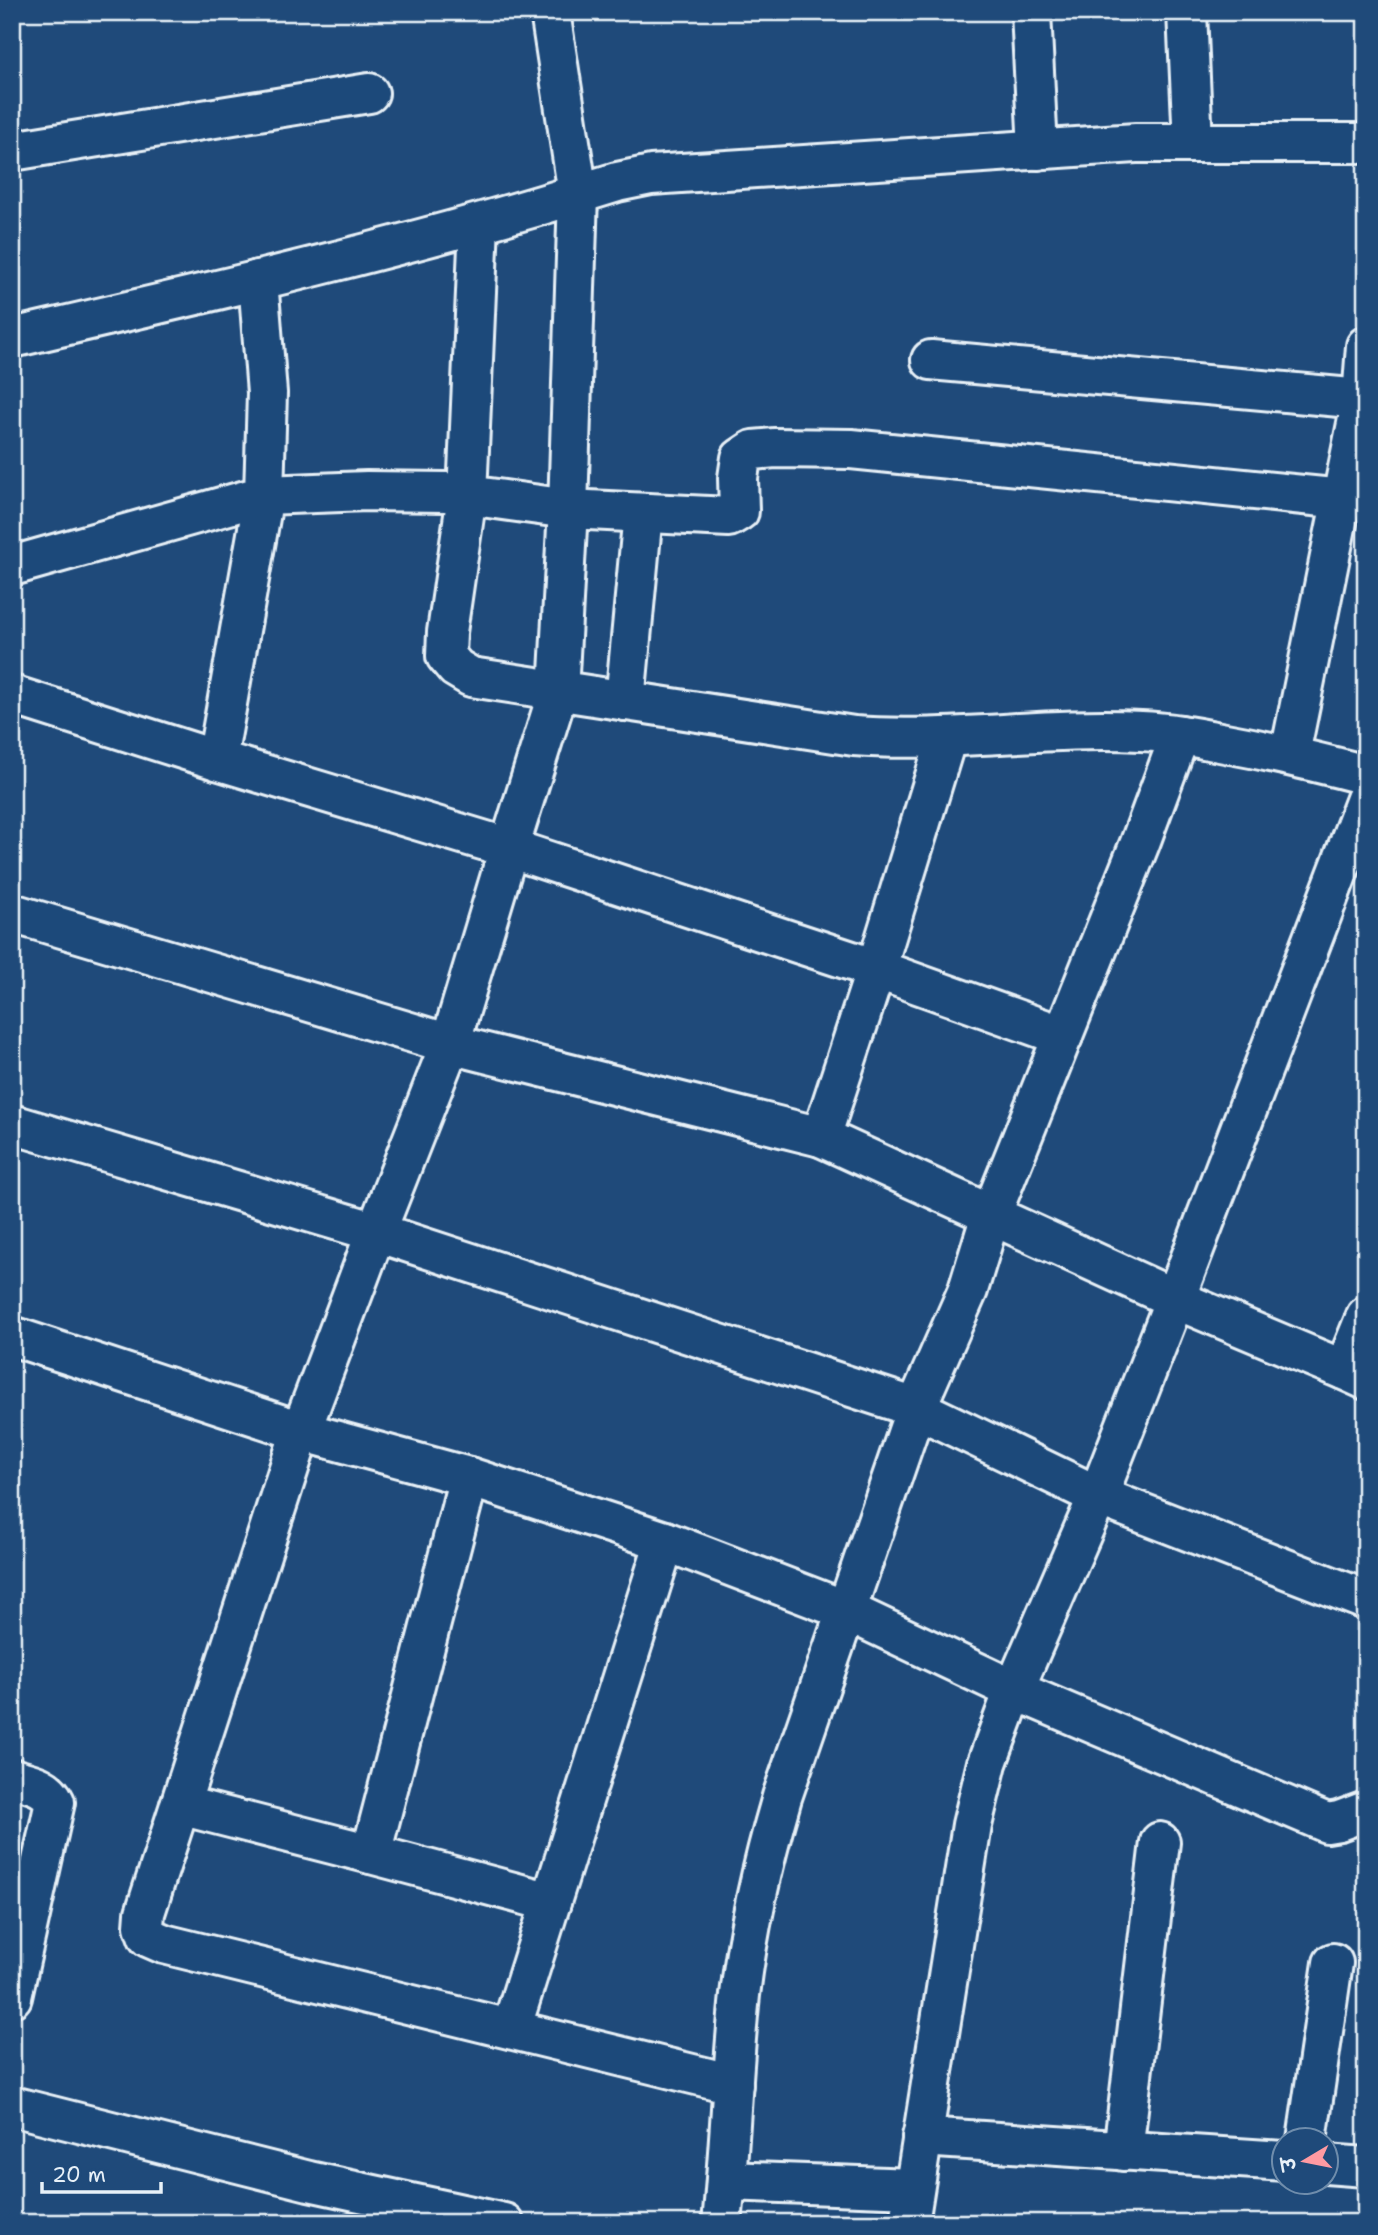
<svg xmlns="http://www.w3.org/2000/svg" width="1378" height="2235" font-family="'Shantell Sans','Playpen Sans Deva',sans-serif">
	<style>
		.lines { fill: none; stroke-linecap: round; stroke-linejoin: round }
		.minor-casing { stroke: #e8f1f8; stroke-width: 44 }
		.minor { stroke: #1f4a7a; stroke-width: 38 }
	</style>
	<rect width="100%" height="100%" fill="#1f4a7a"/>
	<filter id="ink" filterUnits="userSpaceOnUse"><feTurbulence type="fractalNoise" baseFrequency=".0143" numOctaves="2"/><feDisplacementMap in="SourceGraphic" scale="14" xChannelSelector="R" yChannelSelector="G"/><feConvolveMatrix kernelMatrix="1 2 1 2 8 2 1 2 1" color-interpolation-filters="sRGB"/></filter>
	<g filter="url(#ink)">
		<g class="lines">
			<defs>
				<g id="minor">
					<path d="M 550,12 L 578,194 L 617,182 L 651,175 L 1136,143 L 1366,143"/>
					<path d="M 1031,12 L 1038,150"/>
					<path d="M 1187,12 L 1193,143"/>
					<path d="M 12,151 L 369,93"/>
					<path d="M 479,224 L 467,495 L 447,632 L 446,656 L 456,668 L 471,677 L 854,736 C 950,743 1045,726 1141,731 C 1168,732 1194,737 1220,742 C 1270,751 1317,762 1366,775"/>
					<path d="M 12,338 C 202,294 392,251 578,194 L 568,509 L 446,492 L 367,491 L 264,495 L 217,760 L 12,695"/>
					<path d="M 931,360 L 1362,399"/>
					<path d="M 12,566 L 264,495 L 267,393 L 258,280"/>
					<path d="M 625,701 L 643,513"/>
					<path d="M 1290,754 L 1362,399 L 1366,346"/>
					<path d="M 12,913 L 450,1044 L 509,848 L 217,760"/>
					<path d="M 1063,1036 L 876,969 L 509,848 L 558,692 L 568,509 L 729,517 L 739,511 L 738,478 L 741,458 L 753,450 L 775,448 L 851,449 L 1343,499"/>
					<path d="M 12,1124 L 376,1232 L 301,1431 L 180,1805 L 371,1854 L 551,1902 L 665,1541 L 845,1610 L 1014,1690 L 1327,1823 L 1339,1821 L 1366,1811"/>
					<path d="M 821,1137 L 876,969 L 947,737"/>
					<path d="M 1366,1316 L 1344,1370 L 1366,1380"/>
					<path d="M 12,1336 L 301,1431 L 469,1477 L 665,1541"/>
					<path d="M 1344,1370 L 1175,1299 L 821,1137 L 450,1044 L 376,1232 L 916,1408 L 1098,1496 L 1366,1600"/>
					<path d="M 12,1778 C 29,1783 47,1785 55,1802 L 12,1997"/>
					<path d="M 180,1805 L 145,1913 L 144,1926 L 148,1937 L 164,1944 L 733,2084"/>
					<path d="M 371,1854 L 469,1477"/>
					<path d="M 511,2029 L 551,1902"/>
					<path d="M 12,2106 L 309,2181 L 504,2223"/>
					<path d="M 922,2137 L 1284,2161"/>
					<path d="M 1307,2140 L 1333,1963"/>
					<path d="M 1123,2151 L 1160,1842"/>
					<path d="M 1326,2164 L 1366,2167"/>
					<path d="M 727,2181 L 913,2188"/>
					<path d="M 722,2223 C 730,2147 732,2070 740,1995 C 748,1927 763,1862 782,1797 L 916,1408 L 968,1290 L 991,1215 L 1140,843 L 1180,735"/>
					<path d="M 909,2223 L 972,1825 L 987,1763 L 1014,1690 L 1098,1496 L 1175,1299 L 1366,799"/>
				</g>
			</defs>
			<!-- minor casing -->
			<use href="#minor" class="minor-casing"/>
			<!-- minor -->
			<use href="#minor" class="minor"/>
		</g>
	</g>
	<!-- margin -->
	<rect width="1378" height="2235" fill="none" stroke="#1f4a7a" stroke-width="42"/>
	<rect x="21" y="21" width="1336" height="2193" fill="none" stroke="#e8f1f8" stroke-width="2.5" filter="url(#ink)"/>
	<!-- north arrow -->
	<g transform="translate(1305 2161) rotate(260)"><circle r="33" fill="#1f4a7a" stroke="#6f8dac" stroke-width="2"/>
	<path d="M0-5L12 26L0 18L-12 26Z" fill="#ff9aa2"/>
	<text y="-10" font-size="19" font-weight="bold" text-anchor="middle" fill="#e8f1f8">उ</text>
	</g>
	<!-- scale -->
	<path d="M42 2182v10h119v-10" fill="none" stroke="#e8f1f8" stroke-width="3.5"/>
	<text x="52" y="2182" font-size="21" fill="#e8f1f8" stroke="#1f4a7a" stroke-width="5" paint-order="stroke">20 m</text>
</svg>
